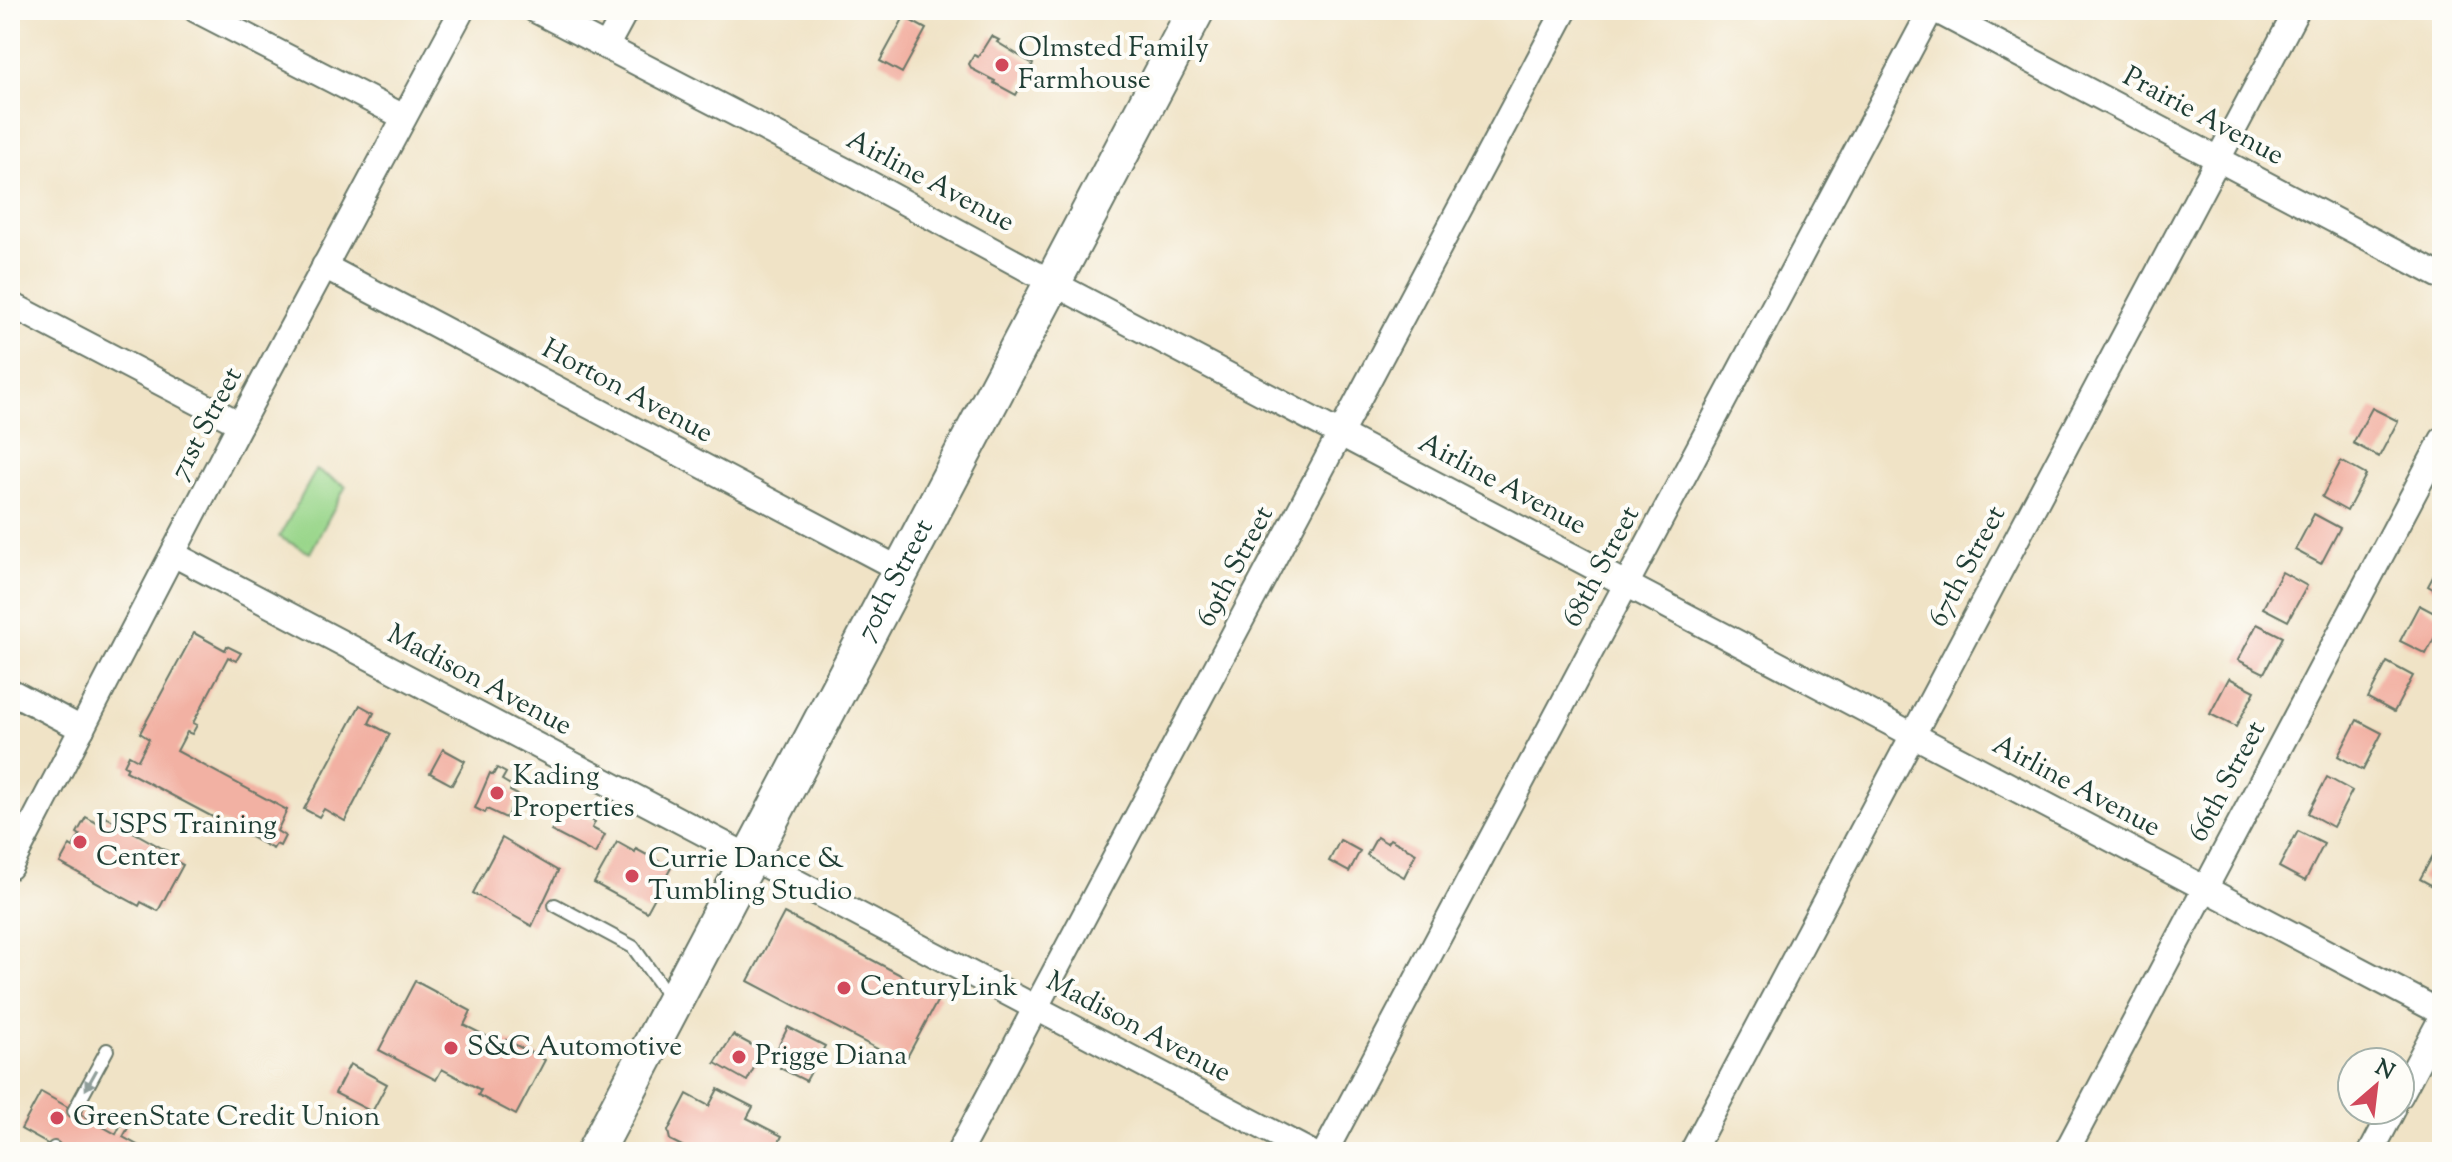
<svg xmlns="http://www.w3.org/2000/svg" width="2452" height="1162" font-family="'Sorts Mill Goudy',serif">
	<style>
		.green { fill: #99d68a; stroke: #5c8a5f; stroke-width: 2 }
		.building { fill: #f2b1a3 }
		.lines { fill: none; stroke-linecap: round; stroke-linejoin: round }
		.lane-casing { stroke: #687767; stroke-width: 16 }
		.street-casing { stroke: #687767; stroke-width: 28 }
		.secondary-casing { stroke: #687767; stroke-width: 40 }
		.lane { stroke: #fff; stroke-width: 12 }
		.street { stroke: #fff; stroke-width: 24 }
		.secondary { stroke: #fff; stroke-width: 36 }
		.oneway { fill: #8f9e9a }
		.poi-dot { fill: #d1495b; stroke: #fdfcf7; stroke-width: 3 }
		.labels { text-anchor: middle; dominant-baseline: central; stroke-width: 8; stroke-linejoin: round; paint-order: stroke }
		.poi-label { font-size: 28px; fill: #1f3d34; stroke: #fdfcf7; text-anchor: start }
		.street-label { font-size: 28px; fill: #1f3d34; stroke: #fdfcf7 }
	</style>
	<rect width="100%" height="100%" fill="#fdfcf7"/>
	<filter id="ink" filterUnits="userSpaceOnUse"><feTurbulence type="fractalNoise" baseFrequency=".0125" numOctaves="2"/><feDisplacementMap in="SourceGraphic" scale="16" xChannelSelector="R" yChannelSelector="G"/><feConvolveMatrix kernelMatrix="1 2 1 2 8 2 1 2 1" color-interpolation-filters="sRGB"/></filter>
	<filter id="wash" filterUnits="userSpaceOnUse"><feTurbulence type="fractalNoise" baseFrequency=".006" numOctaves="4" result="noise"/><feDisplacementMap in="SourceGraphic" scale="32" xChannelSelector="R" yChannelSelector="G"/><feGaussianBlur stdDeviation="1.8" result="paint"/><feColorMatrix in="noise" values="0 0 0 0 0 0 0 0 0 0 0 0 0 0 0 0 0 1.4 0 .05"/><feComposite in="paint" operator="in"/></filter>
	<g filter="url(#wash)">
		<rect width="100%" height="100%" fill="#f0e3c6"/>
		<!-- green -->
		<path class="green" d="M 316,470 L 346,486 L 310,553 L 279,537 Z"/>
		<g id="blocks">
			<!-- building -->
			<g class="building">
				<path d="M 904,17 L 926,29 L 902,73 L 880,61 Z"/>
				<path d="M 991,36 L 999,40 L 997,42 L 1033,64 L 1016,95 L 994,83 L 995,81 L 972,69 L 969,64 L 974,55 L 978,57 Z"/>
				<path d="M 2372,408 L 2398,421 L 2379,457 L 2353,443 Z"/>
				<path d="M 2341,461 L 2366,475 L 2347,511 L 2322,497 Z"/>
				<path d="M 2314,514 L 2340,528 L 2321,564 L 2295,550 Z"/>
				<path d="M 2442,560 L 2442,594 L 2428,586 Z"/>
				<path d="M 2282,572 L 2307,586 L 2288,621 L 2263,608 Z"/>
				<path d="M 2419,605 L 2442,617 L 2442,623 L 2426,654 L 2400,641 Z"/>
				<path d="M 2257,624 L 2283,637 L 2264,673 L 2238,660 Z"/>
				<path d="M 194,633 L 225,650 L 227,646 L 241,653 L 236,661 L 228,657 L 193,723 L 197,725 L 192,734 L 187,732 L 177,751 L 287,810 L 277,831 L 285,836 L 280,846 L 276,844 L 273,849 L 126,771 L 128,767 L 124,765 L 129,755 L 138,760 L 149,739 L 140,733 Z"/>
				<path d="M 2387,662 L 2413,676 L 2394,712 L 2368,698 Z"/>
				<path d="M 2229,678 L 2255,691 L 2236,727 L 2210,714 Z"/>
				<path d="M 360,705 L 374,713 L 369,723 L 390,734 L 345,821 L 324,809 L 319,817 L 304,809 Z"/>
				<path d="M 2357,720 L 2382,733 L 2363,770 L 2338,756 Z"/>
				<path d="M 443,749 L 465,761 L 452,785 L 430,773 Z"/>
				<path d="M 497,768 L 506,773 L 502,780 L 512,786 L 510,791 L 518,795 L 506,818 L 487,809 L 485,813 L 475,808 L 490,773 L 493,775 Z"/>
				<path d="M 2327,777 L 2352,791 L 2333,827 L 2308,813 Z"/>
				<path d="M 564,806 L 595,822 L 592,828 L 605,835 L 595,854 L 551,831 Z"/>
				<path d="M 86,817 L 102,826 L 106,817 L 169,852 L 166,856 L 183,865 L 158,911 L 141,902 L 139,906 L 60,863 L 70,845 L 73,847 L 80,835 L 77,833 Z"/>
				<path d="M 2298,831 L 2324,844 L 2305,881 L 2279,867 Z"/>
				<path d="M 1377,837 L 1387,843 L 1390,839 L 1416,853 L 1404,877 L 1367,855 Z"/>
				<path d="M 502,838 L 558,871 L 532,926 L 473,893 Z"/>
				<path d="M 2442,839 L 2442,891 L 2420,879 Z"/>
				<path d="M 1340,840 L 1360,851 L 1349,872 L 1329,861 Z"/>
				<path d="M 617,842 L 635,852 L 636,849 L 671,868 L 647,912 L 594,883 Z"/>
				<path d="M 784,913 L 940,996 L 904,1063 L 748,981 Z"/>
				<path d="M 415,981 L 471,1011 L 464,1025 L 504,1045 L 506,1040 L 545,1060 L 516,1115 L 478,1095 L 481,1090 L 442,1069 L 436,1080 L 379,1050 Z"/>
				<path d="M 788,1027 L 825,1046 L 806,1081 L 780,1068 L 788,1052 L 778,1047 Z"/>
				<path d="M 733,1035 L 763,1051 L 747,1081 L 715,1063 Z"/>
				<path d="M 350,1064 L 387,1084 L 372,1112 L 335,1093 Z"/>
				<path d="M 718,1089 L 753,1107 L 747,1118 L 782,1136 L 774,1152 L 694,1152 L 670,1140 L 668,1131 L 687,1094 L 709,1106 Z"/>
				<path d="M 41,1092 L 116,1134 L 121,1124 L 128,1128 L 123,1137 L 150,1152 L 62,1152 L 21,1129 Z"/>
			</g>
		</g>
	</g>
	<g filter="url(#ink)">
		<use href="#blocks" fill-opacity="0" stroke="#687767" stroke-width="2"/>
		<g class="lines">
			<defs>
				<g id="lane">
					<path d="M 555,905 L 633,947 L 671,1000"/>
					<path d="M 74,1111 L 107,1050"/>
					<path d="M 52,1152 L 54,1148"/>
				</g>
				<g id="street">
					<path d="M 196,10 L 404,117"/>
					<path d="M 535,10 L 854,175 L 1053,283 L 2442,1013"/>
					<path d="M 1935,10 L 2442,277"/>
					<path d="M 606,47 L 626,10"/>
					<path d="M 324,266 L 901,570"/>
					<path d="M 10,304 L 240,424"/>
					<path d="M 173,554 L 1310,1152"/>
					<path d="M 10,691 L 82,729"/>
					<path d="M 10,867 L 240,424 L 462,10"/>
					<path d="M 2400,1096 L 2442,1017"/>
					<path d="M 959,1152 L 1565,10"/>
					<path d="M 1325,1152 L 1931,10"/>
					<path d="M 1692,1152 L 2297,10"/>
					<path d="M 2066,1152 L 2442,440"/>
					<path d="M 2371,1152 L 2393,1110"/>
				</g>
				<g id="secondary">
					<path id="s1" d="M 595,1152 L 1196,10"/>
				</g>
			</defs>
			<!-- lane casing -->
			<use href="#lane" class="lane-casing"/>
			<!-- street casing -->
			<use href="#street" class="street-casing"/>
			<!-- secondary casing -->
			<use href="#secondary" class="secondary-casing"/>
			<!-- lane -->
			<use href="#lane" class="lane"/>
			<!-- street -->
			<use href="#street" class="street"/>
			<!-- secondary -->
			<use href="#secondary" class="secondary"/>
		</g>
		<!-- one-way arrows -->
		<defs><path id="oneway-solid" d="M-6-.8H1V-3.2L6.5 0L1 3.2V.8H-6Z" transform="scale(2)"/></defs>
		<use class="oneway" href="#oneway-solid" transform="translate(91 1080) rotate(119)"/>
	</g>
	<!-- markers -->
	<g class="poi-dot">
		<circle cx="1002" cy="65" r="8"/>
		<circle cx="497" cy="793" r="8"/>
		<circle cx="80" cy="842" r="8"/>
		<circle cx="632" cy="876" r="8"/>
		<circle cx="844" cy="988" r="8"/>
		<circle cx="451" cy="1048" r="8"/>
		<circle cx="739" cy="1057" r="8"/>
		<circle cx="57" cy="1118" r="8"/>
	</g>
	<g class="labels">
		<!-- poi labels -->
		<g class="poi-label">
			<text x="1018" y="49">Olmsted Family<tspan x="1018" dy="32">Farmhouse</tspan></text>
			<text x="513" y="777">Kading<tspan x="513" dy="32">Properties</tspan></text>
			<text x="96" y="826">USPS Training<tspan x="96" dy="32">Center</tspan></text>
			<text x="648" y="860">Currie Dance &amp;<tspan x="648" dy="32">Tumbling Studio</tspan></text>
			<text x="860" y="988">CenturyLink</text>
			<text x="467" y="1048">S&amp;C Automotive</text>
			<text x="755" y="1057">Prigge Diana</text>
			<text x="73" y="1118">GreenState Credit Union</text>
		</g>
		<!-- street labels -->
		<g class="street-label">
			<text transform="translate(2203 117) rotate(28)">Prairie Avenue</text>
			<text transform="translate(930 182) rotate(28)">Airline Avenue</text>
			<text transform="translate(627 392) rotate(28)">Horton Avenue</text>
			<text transform="translate(207 424) rotate(-62)">71st Street</text>
			<text transform="translate(1502 485) rotate(28)">Airline Avenue</text>
			<text transform="translate(1236 567) rotate(-62)">69th Street</text>
			<text transform="translate(1602 567) rotate(-62)">68th Street</text>
			<text transform="translate(1968 567) rotate(-62)">67th Street</text>
			<text stroke="none"><textPath href="#s1" startOffset="646">70th Street</textPath></text>
			<text transform="translate(479 681) rotate(28)">Madison Avenue</text>
			<text transform="translate(2228 782) rotate(-62)">66th Street</text>
			<text transform="translate(2076 787) rotate(28)">Airline Avenue</text>
			<text transform="translate(1138 1028) rotate(28)">Madison Avenue</text>
		</g>
	</g>
	<!-- margin -->
	<rect width="2452" height="1162" fill="none" stroke="#fdfcf7" stroke-width="40"/>
	<!-- north arrow -->
	<g transform="translate(2376 1086) rotate(28)"><circle r="38" fill="#fdfcf7" stroke="#a4b0a9" stroke-width="2"/>
	<path d="M0-6L14 30L0 20L-14 30Z" fill="#d1495b"/>
	<text y="-12" font-size="22" font-weight="bold" text-anchor="middle" fill="#1f3d34">N</text>
	</g>
</svg>
